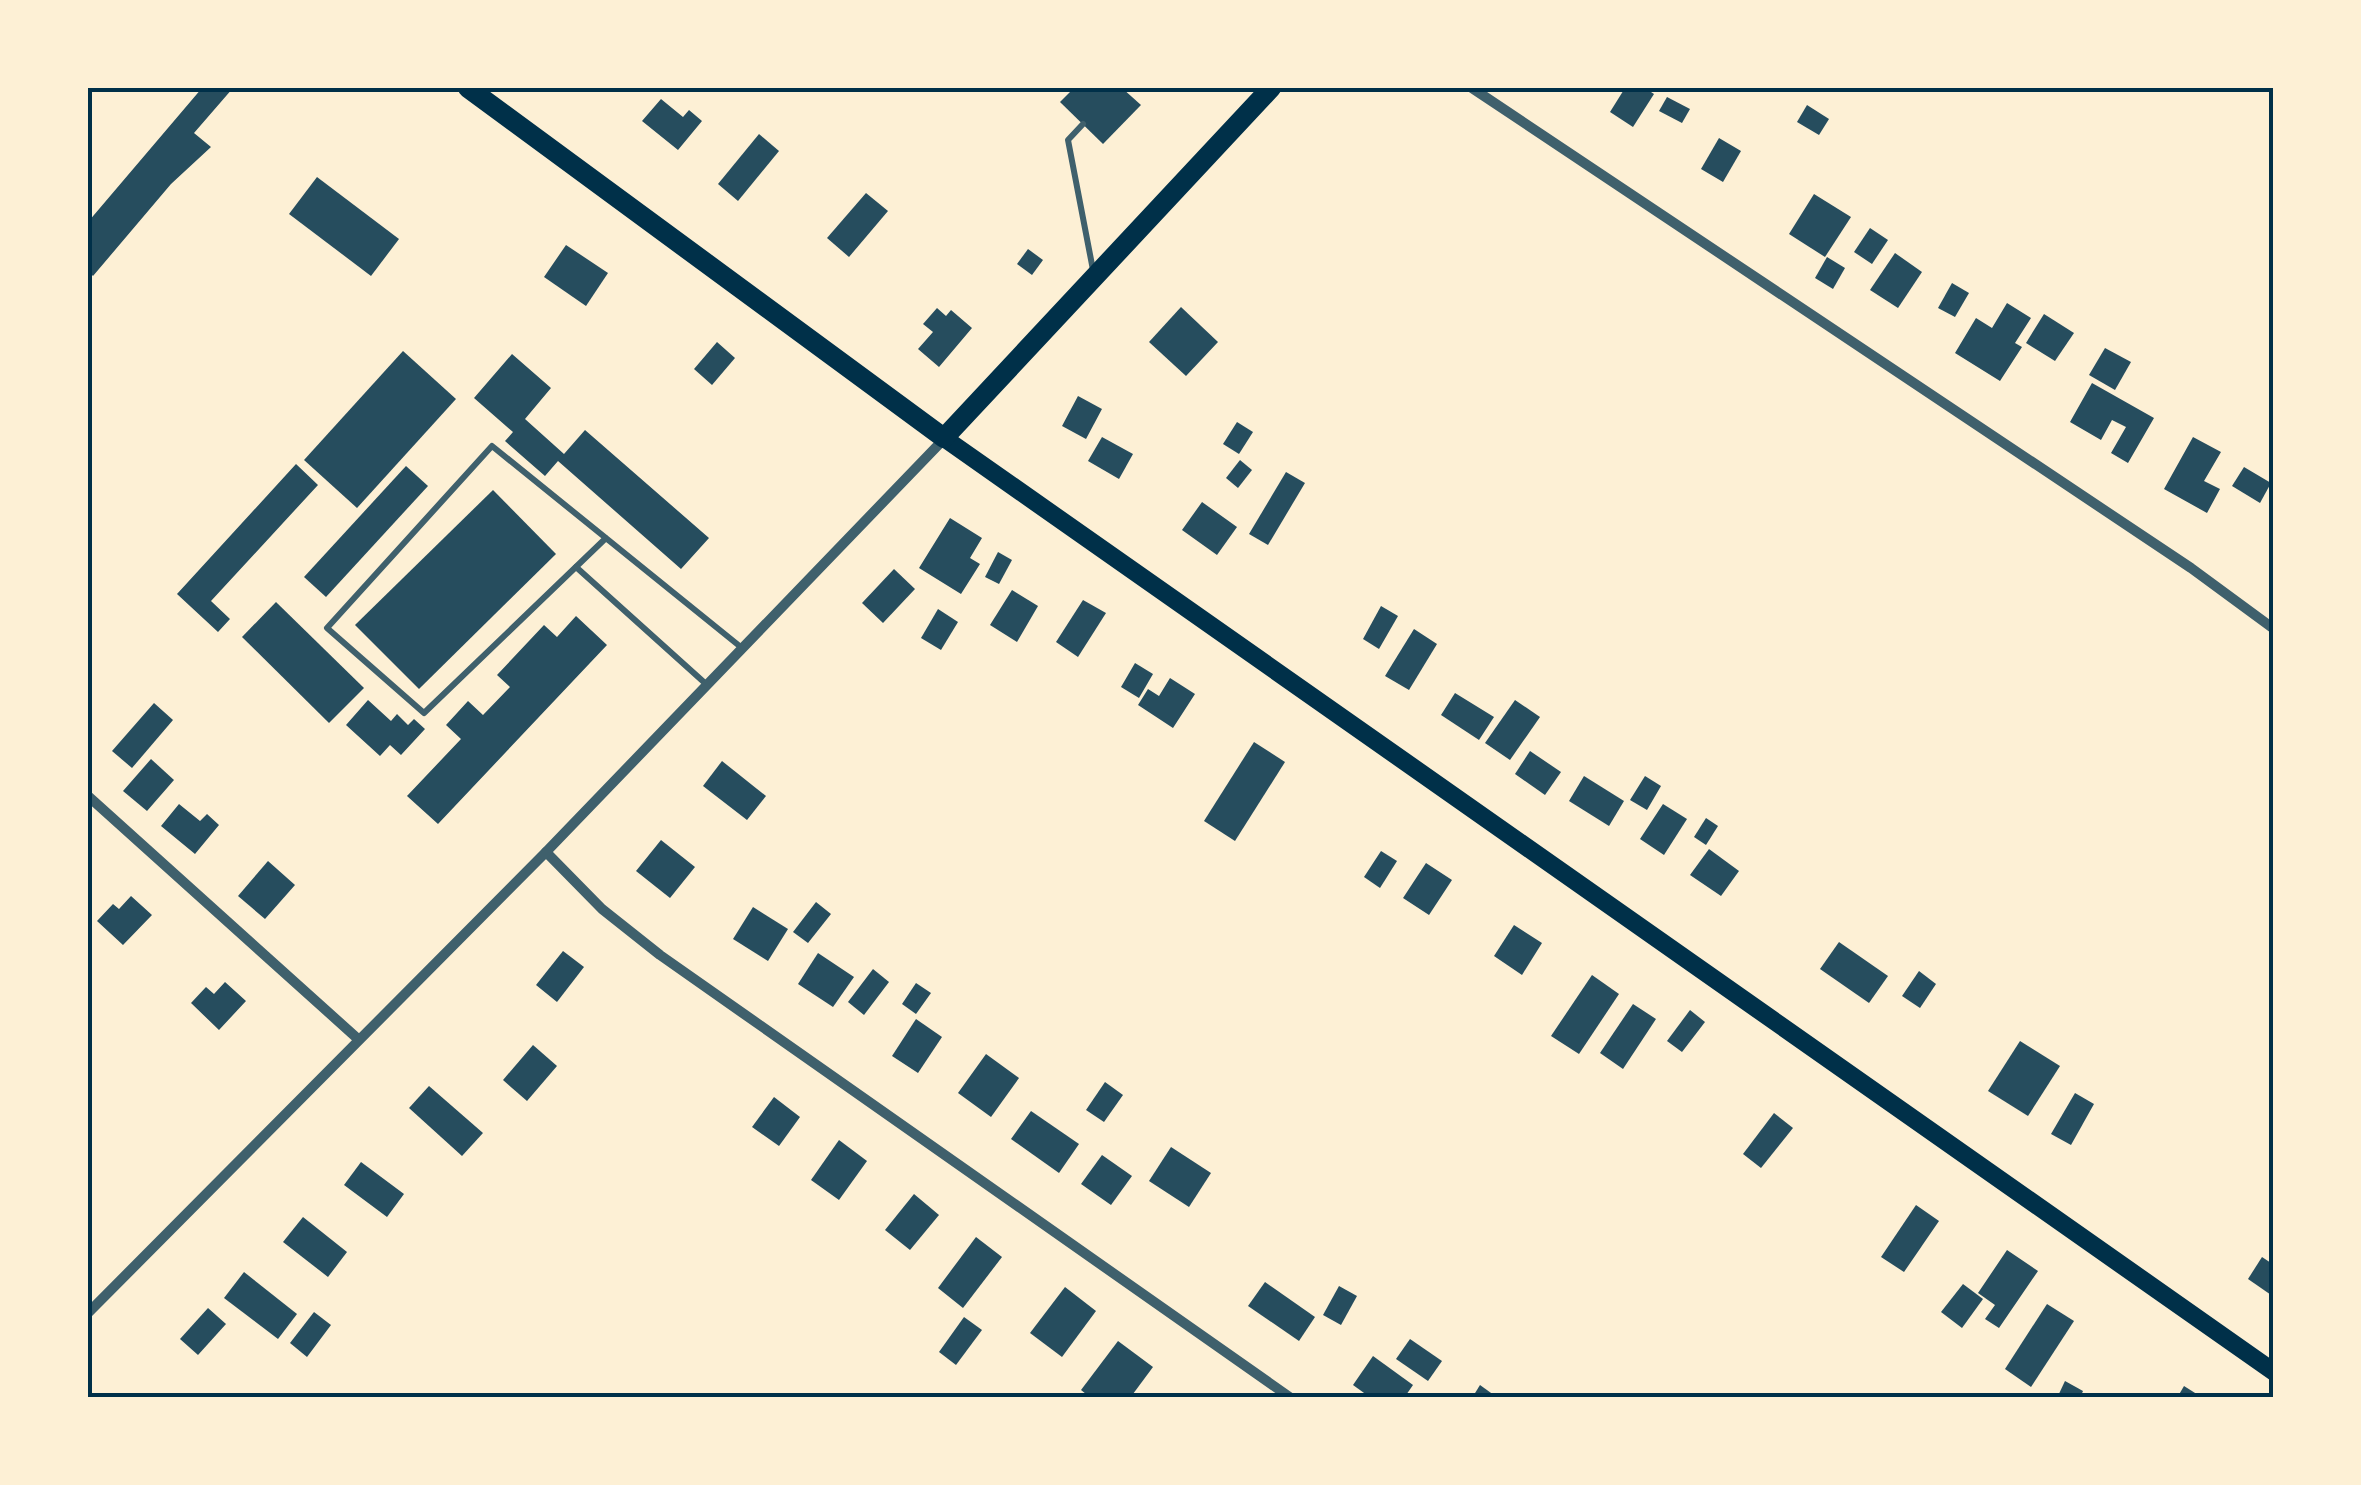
<svg xmlns="http://www.w3.org/2000/svg" width="2361" height="1485" font-family="Arial,sans-serif">
	<style>
		.building { fill: #264d5e }
		.lines { fill: none; stroke-linecap: round; stroke-linejoin: round }
		.service { stroke: #3f606c; stroke-width: 6 }
		.minor { stroke: #3f606c; stroke-width: 10 }
		.secondary { stroke: #003049; stroke-width: 18 }
		.primary { stroke: #003049; stroke-width: 20 }
		.neatline { fill: none; stroke: #003049; stroke-width: 4 }
	</style>
	<rect width="100%" height="100%" fill="#fdf0d5"/>
	<!-- building -->
	<g class="building">
		<path d="M 202,88 L 233,88 L 194,133 L 211,147 L 171,184 L 93,276 L 88,271 L 88,222 Z"/>
		<path d="M 1074,88 L 1122,88 L 1141,105 L 1103,144 L 1060,102 Z"/>
		<path d="M 1625,88 L 1645,88 L 1654,94 L 1633,127 L 1610,112 Z"/>
		<path d="M 1667,97 L 1690,109 L 1682,123 L 1659,111 Z"/>
		<path d="M 661,99 L 683,117 L 689,110 L 702,121 L 678,150 L 642,121 Z"/>
		<path d="M 1807,105 L 1829,119 L 1819,135 L 1797,122 Z"/>
		<path d="M 759,134 L 779,151 L 738,201 L 718,184 Z"/>
		<path d="M 1719,138 L 1741,151 L 1723,182 L 1701,169 Z"/>
		<path d="M 317,177 L 399,239 L 371,276 L 289,214 Z"/>
		<path d="M 866,193 L 888,211 L 849,257 L 827,238 Z"/>
		<path d="M 1814,194 L 1851,217 L 1825,257 L 1789,234 Z"/>
		<path d="M 1870,228 L 1888,240 L 1872,264 L 1854,252 Z"/>
		<path d="M 566,245 L 608,273 L 586,306 L 544,277 Z"/>
		<path d="M 1028,249 L 1043,260 L 1032,275 L 1017,264 Z"/>
		<path d="M 1895,253 L 1922,272 L 1898,308 L 1870,290 Z"/>
		<path d="M 1827,257 L 1845,268 L 1833,289 L 1815,278 Z"/>
		<path d="M 1952,283 L 1969,293 L 1955,317 L 1938,308 Z"/>
		<path d="M 2007,303 L 2031,318 L 2015,343 L 2022,347 L 2000,381 L 1955,353 L 1976,318 L 1992,328 Z"/>
		<path d="M 1181,307 L 1218,342 L 1186,376 L 1149,342 Z"/>
		<path d="M 937,308 L 946,316 L 951,310 L 972,328 L 939,367 L 918,349 L 933,332 L 923,324 Z"/>
		<path d="M 2044,314 L 2074,333 L 2055,361 L 2026,343 Z"/>
		<path d="M 717,342 L 735,358 L 712,385 L 694,369 Z"/>
		<path d="M 2105,348 L 2131,362 L 2115,390 L 2089,375 Z"/>
		<path d="M 403,351 L 456,399 L 357,508 L 304,460 Z"/>
		<path d="M 512,354 L 551,388 L 525,419 L 564,454 L 585,430 L 709,538 L 681,569 L 558,461 L 545,476 L 505,441 L 513,432 L 474,398 Z"/>
		<path d="M 2092,383 L 2154,418 L 2128,463 L 2111,453 L 2126,427 L 2112,420 L 2101,440 L 2070,422 Z"/>
		<path d="M 1078,396 L 1102,409 L 1086,439 L 1062,426 Z"/>
		<path d="M 1237,422 L 1253,432 L 1239,454 L 1223,444 Z"/>
		<path d="M 1102,437 L 1133,454 L 1119,479 L 1088,461 Z"/>
		<path d="M 2193,437 L 2221,452 L 2204,481 L 2220,489 L 2207,513 L 2164,489 Z"/>
		<path d="M 1240,460 L 1252,470 L 1238,488 L 1226,478 Z"/>
		<path d="M 296,464 L 318,485 L 211,601 L 230,619 L 218,632 L 177,594 Z"/>
		<path d="M 406,466 L 428,486 L 326,597 L 304,577 Z"/>
		<path d="M 2244,467 L 2271,483 L 2260,503 L 2232,486 Z"/>
		<path d="M 1286,472 L 1305,483 L 1268,545 L 1249,534 Z"/>
		<path d="M 493,490 L 556,554 L 419,689 L 355,625 Z"/>
		<path d="M 1202,502 L 1237,527 L 1217,555 L 1182,530 Z"/>
		<path d="M 950,518 L 982,538 L 970,558 L 980,564 L 961,594 L 919,568 Z"/>
		<path d="M 998,552 L 1012,560 L 999,584 L 985,577 Z"/>
		<path d="M 894,569 L 915,589 L 883,623 L 862,603 Z"/>
		<path d="M 1012,590 L 1038,606 L 1017,642 L 990,625 Z"/>
		<path d="M 1083,600 L 1106,613 L 1078,657 L 1056,642 Z"/>
		<path d="M 276,602 L 364,688 L 329,723 L 242,637 Z"/>
		<path d="M 1381,606 L 1398,616 L 1379,649 L 1363,639 Z"/>
		<path d="M 938,609 L 958,622 L 941,650 L 921,638 Z"/>
		<path d="M 576,616 L 607,645 L 438,824 L 407,796 L 461,739 L 446,725 L 468,701 L 483,715 L 510,687 L 497,675 L 544,625 L 557,637 Z"/>
		<path d="M 1414,629 L 1437,644 L 1409,690 L 1385,676 Z"/>
		<path d="M 1135,663 L 1153,674 L 1139,698 L 1121,687 Z"/>
		<path d="M 1170,678 L 1195,694 L 1173,728 L 1138,705 L 1148,689 L 1159,696 Z"/>
		<path d="M 1455,693 L 1494,717 L 1479,740 L 1441,715 Z"/>
		<path d="M 368,700 L 391,721 L 397,714 L 408,725 L 414,719 L 425,729 L 401,755 L 390,745 L 380,756 L 346,725 Z"/>
		<path d="M 1515,700 L 1540,717 L 1510,760 L 1485,743 Z"/>
		<path d="M 154,703 L 173,720 L 132,768 L 112,751 Z"/>
		<path d="M 1254,742 L 1285,762 L 1235,841 L 1204,821 Z"/>
		<path d="M 1530,751 L 1561,772 L 1545,795 L 1515,774 Z"/>
		<path d="M 151,759 L 174,780 L 147,811 L 123,791 Z"/>
		<path d="M 722,761 L 766,796 L 747,820 L 703,786 Z"/>
		<path d="M 1584,776 L 1624,801 L 1609,826 L 1569,801 Z"/>
		<path d="M 1645,776 L 1661,786 L 1647,810 L 1630,800 Z"/>
		<path d="M 179,804 L 200,821 L 207,814 L 219,825 L 195,854 L 161,826 Z"/>
		<path d="M 1663,804 L 1687,819 L 1664,855 L 1640,839 Z"/>
		<path d="M 1706,818 L 1718,826 L 1706,845 L 1694,837 Z"/>
		<path d="M 661,840 L 695,867 L 670,898 L 636,871 Z"/>
		<path d="M 1709,849 L 1739,871 L 1721,896 L 1690,875 Z"/>
		<path d="M 1381,851 L 1397,861 L 1380,888 L 1364,877 Z"/>
		<path d="M 268,861 L 295,885 L 265,919 L 238,896 Z"/>
		<path d="M 1426,863 L 1452,880 L 1429,915 L 1403,898 Z"/>
		<path d="M 131,896 L 152,915 L 123,945 L 97,921 L 113,904 L 119,909 Z"/>
		<path d="M 816,902 L 831,914 L 808,943 L 793,932 Z"/>
		<path d="M 753,907 L 788,929 L 768,961 L 733,939 Z"/>
		<path d="M 1514,925 L 1542,943 L 1522,975 L 1494,956 Z"/>
		<path d="M 1839,942 L 1888,976 L 1869,1003 L 1820,969 Z"/>
		<path d="M 563,951 L 584,967 L 557,1002 L 536,985 Z"/>
		<path d="M 818,953 L 854,977 L 833,1007 L 798,984 Z"/>
		<path d="M 873,969 L 889,982 L 864,1015 L 848,1002 Z"/>
		<path d="M 1919,971 L 1936,984 L 1920,1008 L 1902,996 Z"/>
		<path d="M 1592,975 L 1619,994 L 1579,1054 L 1551,1036 Z"/>
		<path d="M 225,982 L 246,1001 L 219,1030 L 191,1003 L 206,987 L 214,994 Z"/>
		<path d="M 916,983 L 931,993 L 916,1014 L 902,1004 Z"/>
		<path d="M 1633,1004 L 1656,1019 L 1623,1069 L 1600,1053 Z"/>
		<path d="M 1690,1010 L 1705,1022 L 1682,1052 L 1667,1041 Z"/>
		<path d="M 916,1019 L 942,1037 L 918,1073 L 892,1056 Z"/>
		<path d="M 2020,1041 L 2060,1066 L 2028,1116 L 1988,1091 Z"/>
		<path d="M 533,1045 L 557,1066 L 527,1101 L 503,1080 Z"/>
		<path d="M 986,1054 L 1019,1078 L 991,1117 L 958,1093 Z"/>
		<path d="M 1105,1082 L 1123,1095 L 1104,1122 L 1086,1110 Z"/>
		<path d="M 429,1086 L 483,1133 L 462,1156 L 409,1108 Z"/>
		<path d="M 2075,1093 L 2094,1104 L 2071,1145 L 2051,1134 Z"/>
		<path d="M 774,1097 L 800,1117 L 779,1146 L 752,1127 Z"/>
		<path d="M 1031,1111 L 1079,1144 L 1059,1173 L 1011,1139 Z"/>
		<path d="M 1774,1113 L 1793,1128 L 1761,1168 L 1743,1154 Z"/>
		<path d="M 839,1140 L 867,1161 L 839,1200 L 811,1180 Z"/>
		<path d="M 1171,1147 L 1211,1173 L 1189,1207 L 1149,1181 Z"/>
		<path d="M 1102,1155 L 1132,1176 L 1111,1205 L 1081,1184 Z"/>
		<path d="M 361,1162 L 404,1194 L 387,1217 L 344,1185 Z"/>
		<path d="M 914,1194 L 939,1215 L 910,1250 L 885,1230 Z"/>
		<path d="M 1916,1205 L 1939,1221 L 1904,1272 L 1881,1257 Z"/>
		<path d="M 303,1217 L 347,1252 L 328,1277 L 283,1242 Z"/>
		<path d="M 976,1237 L 1002,1257 L 963,1308 L 938,1288 Z"/>
		<path d="M 2007,1250 L 2038,1271 L 1999,1328 L 1985,1319 L 1995,1305 L 1978,1293 Z"/>
		<path d="M 2262,1257 L 2274,1265 L 2274,1297 L 2248,1279 Z"/>
		<path d="M 244,1272 L 297,1314 L 278,1339 L 224,1298 Z"/>
		<path d="M 1265,1282 L 1315,1317 L 1299,1341 L 1248,1306 Z"/>
		<path d="M 1963,1284 L 1983,1299 L 1962,1328 L 1941,1312 Z"/>
		<path d="M 1339,1286 L 1357,1296 L 1341,1325 L 1323,1315 Z"/>
		<path d="M 1065,1287 L 1096,1311 L 1062,1357 L 1030,1333 Z"/>
		<path d="M 2047,1304 L 2074,1321 L 2031,1387 L 2005,1369 Z"/>
		<path d="M 208,1308 L 226,1324 L 198,1355 L 180,1339 Z"/>
		<path d="M 314,1312 L 331,1325 L 307,1357 L 290,1343 Z"/>
		<path d="M 964,1317 L 982,1330 L 956,1365 L 939,1352 Z"/>
		<path d="M 1410,1339 L 1442,1361 L 1428,1381 L 1396,1359 Z"/>
		<path d="M 1118,1341 L 1153,1367 L 1130,1398 L 1091,1398 L 1081,1390 Z"/>
		<path d="M 1373,1356 L 1413,1385 L 1404,1398 L 1371,1398 L 1353,1385 Z"/>
		<path d="M 2065,1381 L 2083,1391 L 2080,1398 L 2057,1398 Z"/>
		<path d="M 1480,1385 L 1498,1398 L 1472,1398 Z"/>
		<path d="M 2184,1386 L 2203,1398 L 2177,1398 Z"/>
	</g>
	<g class="lines">
		<!-- service -->
		<g class="service">
			<path d="M 1083,124 L 1068,140 L 1093,270"/>
			<path d="M 606,538 L 424,713 L 327,628 L 492,446 L 742,648"/>
			<path d="M 576,567 L 706,684"/>
		</g>
		<!-- minor -->
		<g class="minor">
			<path d="M 1472,88 L 2191,568 L 2274,629"/>
			<path d="M 88,796 L 358,1039"/>
			<path d="M 546,852 L 602,909 L 660,955 L 1291,1398"/>
			<path d="M 88,1313 L 546,852 L 944,439"/>
		</g>
		<!-- secondary -->
		<path class="secondary" d="M 944,438 L 2274,1372"/>
		<!-- primary -->
		<path class="primary" d="M 468,88 L 944,438 L 1271,88"/>
	</g>
	<!-- border -->
	<rect width="2361" height="1485" fill="none" stroke="#fdf0d5" stroke-width="180"/>
	<rect x="90" y="90" width="2181" height="1305" class="neatline"/>
</svg>
